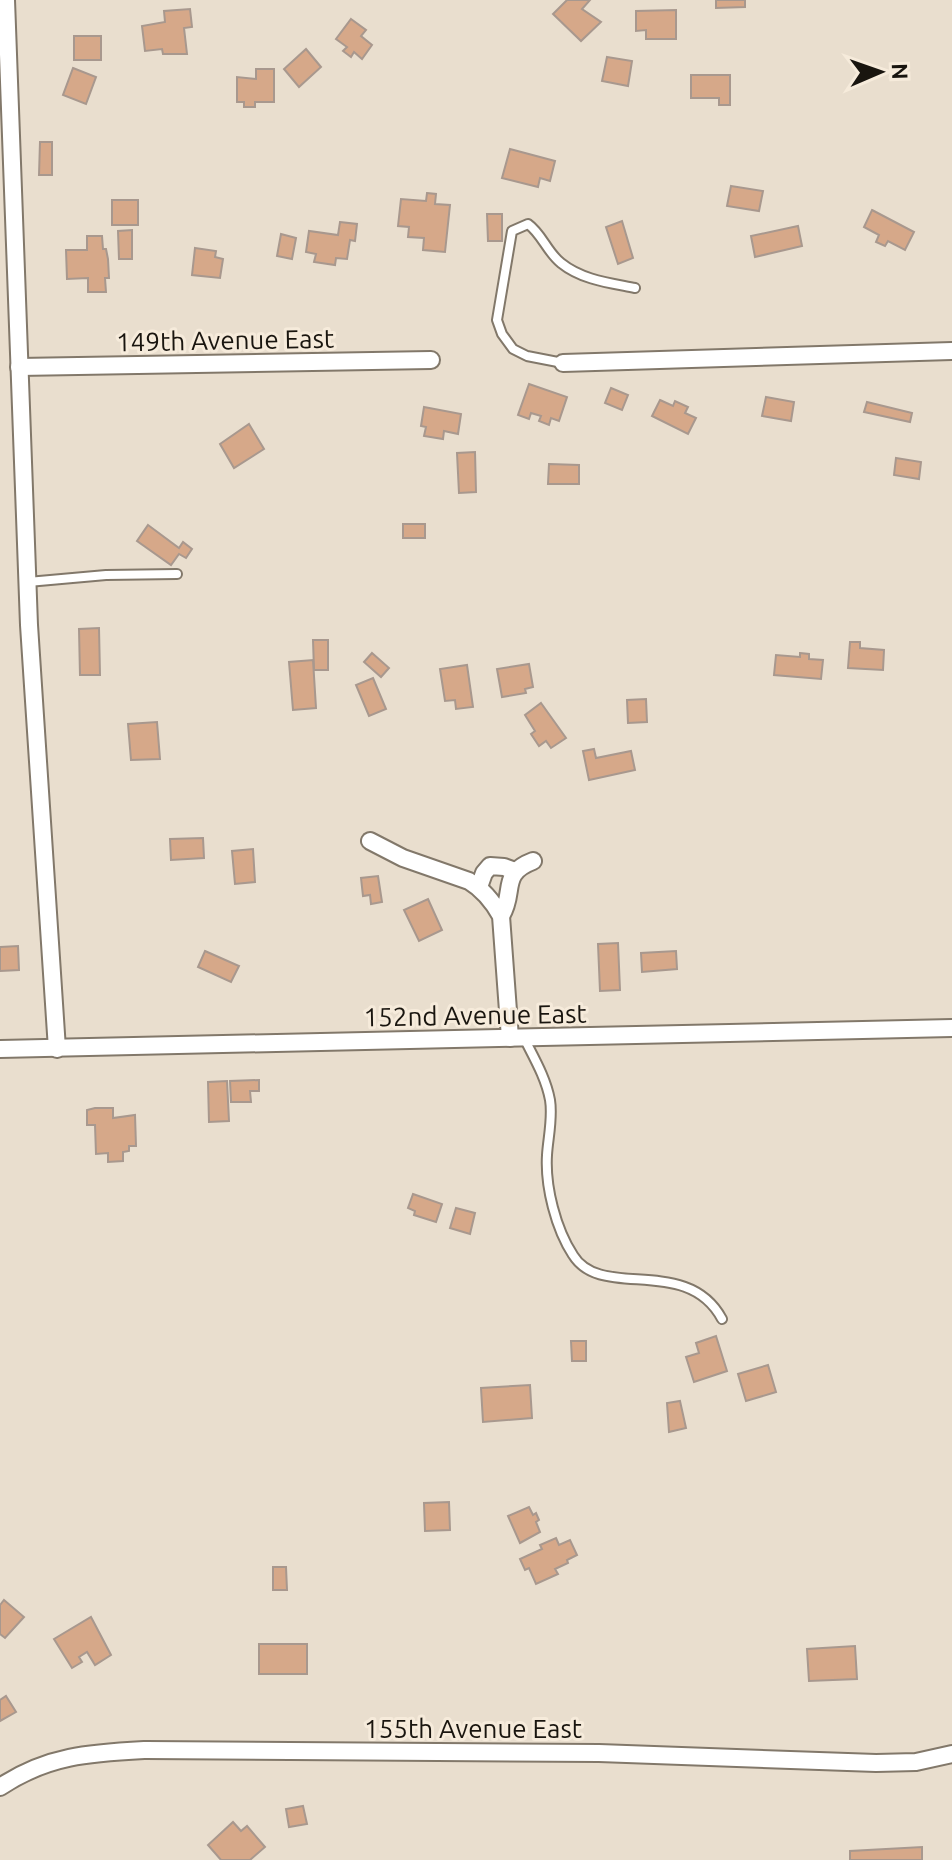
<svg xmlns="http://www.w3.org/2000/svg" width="952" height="1860" font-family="Ubuntu,sans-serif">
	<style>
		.building { fill: #d6a889; stroke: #a8988e; stroke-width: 2 }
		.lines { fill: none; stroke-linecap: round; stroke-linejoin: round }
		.service-casing { stroke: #82786a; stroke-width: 12 }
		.minor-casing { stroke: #82786a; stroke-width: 20 }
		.service { stroke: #fff; stroke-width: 8 }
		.minor { stroke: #fff; stroke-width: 16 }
		.labels { text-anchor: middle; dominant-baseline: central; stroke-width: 6; stroke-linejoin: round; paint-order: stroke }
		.street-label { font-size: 26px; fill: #19150f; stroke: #f6ebdb }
	</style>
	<rect width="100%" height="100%" fill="#e9dece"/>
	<!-- building -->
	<g class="building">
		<path d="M 567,0 L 590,0 L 582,9 L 601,22 L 581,41 L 553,14 Z"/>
		<path d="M 716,0 L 745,0 L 745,7 L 716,8 Z"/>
		<path d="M 190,9 L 192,27 L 184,28 L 187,54 L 163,54 L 162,49 L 145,51 L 142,26 L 165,22 L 164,11 Z"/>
		<path d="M 676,10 L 676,39 L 646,39 L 646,30 L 636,31 L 636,11 Z"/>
		<path d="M 351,19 L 366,30 L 361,36 L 372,45 L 362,59 L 354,52 L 351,57 L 343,51 L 347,47 L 336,39 Z"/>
		<rect x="74" y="36" width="27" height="24"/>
		<path d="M 306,49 L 321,67 L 299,87 L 284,69 Z"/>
		<path d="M 607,57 L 632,61 L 628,86 L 602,81 Z"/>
		<path d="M 73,68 L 96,77 L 86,104 L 63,95 Z"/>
		<path d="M 256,69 L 274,69 L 274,102 L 255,102 L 255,107 L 244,107 L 244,102 L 237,102 L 237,77 L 256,79 Z"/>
		<path d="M 691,75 L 730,75 L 730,105 L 719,105 L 719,98 L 691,98 Z"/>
		<path d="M 40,142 L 52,142 L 52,175 L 39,175 Z"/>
		<path d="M 510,149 L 555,161 L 550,181 L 540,178 L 538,187 L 502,178 Z"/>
		<path d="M 731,186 L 763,191 L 759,211 L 727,206 Z"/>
		<path d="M 427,193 L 436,194 L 435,204 L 450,205 L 445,252 L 423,250 L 424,238 L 408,237 L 409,227 L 398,226 L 401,199 L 426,201 Z"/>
		<rect x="112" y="200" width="26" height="25"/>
		<path d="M 872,210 L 914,232 L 905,250 L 888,241 L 885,246 L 876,242 L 879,235 L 864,227 Z"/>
		<path d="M 487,214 L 502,214 L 502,241 L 488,241 Z"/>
		<path d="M 622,221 L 633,258 L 618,264 L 606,227 Z"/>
		<path d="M 340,222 L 357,224 L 355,241 L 350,240 L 347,259 L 336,258 L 335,265 L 314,262 L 316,254 L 306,252 L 309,231 L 338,235 Z"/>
		<path d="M 798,226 L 802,246 L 755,257 L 751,236 Z"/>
		<path d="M 132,230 L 132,259 L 119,259 L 118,231 Z"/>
		<path d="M 281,234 L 296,238 L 292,259 L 277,256 Z"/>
		<path d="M 87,236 L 102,236 L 103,249 L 106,249 L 108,259 L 109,278 L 105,278 L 106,292 L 88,292 L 88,278 L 67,279 L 66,250 L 87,250 Z"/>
		<path d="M 195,248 L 216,251 L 215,257 L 223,259 L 220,278 L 192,275 Z"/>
		<path d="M 529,384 L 567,397 L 559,421 L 551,418 L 549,425 L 539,421 L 541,416 L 531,413 L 529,419 L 518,415 Z"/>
		<path d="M 611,388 L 628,395 L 622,410 L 605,403 Z"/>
		<path d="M 766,397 L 794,402 L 791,421 L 762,416 Z"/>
		<path d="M 660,400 L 673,406 L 675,401 L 688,407 L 685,413 L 696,418 L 688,434 L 652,416 Z"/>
		<path d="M 867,402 L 912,413 L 910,422 L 864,412 Z"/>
		<path d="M 424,407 L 461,414 L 458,434 L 444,431 L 443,439 L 424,436 L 426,427 L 421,426 Z"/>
		<path d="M 249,424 L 264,449 L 234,468 L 220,444 Z"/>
		<path d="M 475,452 L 476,492 L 459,493 L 457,453 Z"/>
		<path d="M 896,458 L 921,462 L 919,479 L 894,475 Z"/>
		<path d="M 549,464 L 579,465 L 579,484 L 548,484 Z"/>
		<rect x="403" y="524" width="22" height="14"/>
		<path d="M 148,525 L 179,548 L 183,542 L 192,549 L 186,558 L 179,554 L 171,565 L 137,541 Z"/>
		<path d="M 99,628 L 100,675 L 80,675 L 79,629 Z"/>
		<path d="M 313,640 L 328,640 L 328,670 L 314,670 Z"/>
		<path d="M 850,642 L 860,642 L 860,648 L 884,650 L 883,670 L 848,668 Z"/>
		<path d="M 372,653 L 389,668 L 381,677 L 364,662 Z"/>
		<path d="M 800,653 L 809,654 L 809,659 L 823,660 L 821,679 L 774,675 L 776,655 L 800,657 Z"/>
		<path d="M 313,660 L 316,708 L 293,710 L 289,662 Z"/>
		<path d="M 529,664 L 533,687 L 525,689 L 526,693 L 502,697 L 497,669 Z"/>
		<path d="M 467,665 L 473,707 L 456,709 L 455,700 L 445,701 L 440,669 Z"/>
		<path d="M 373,678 L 386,709 L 369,716 L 356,685 Z"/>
		<path d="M 646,699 L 647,722 L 628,723 L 627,700 Z"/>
		<path d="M 541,703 L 566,738 L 551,748 L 546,741 L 539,746 L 531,734 L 535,731 L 525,715 Z"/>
		<path d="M 157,722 L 160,759 L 131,760 L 128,724 Z"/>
		<path d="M 594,749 L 596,758 L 631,751 L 635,770 L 589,780 L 583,751 Z"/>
		<path d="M 203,838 L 204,858 L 171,860 L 170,839 Z"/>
		<path d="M 253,849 L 255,882 L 235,884 L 232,851 Z"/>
		<path d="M 378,876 L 382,902 L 371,904 L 370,895 L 363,896 L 361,878 Z"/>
		<path d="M 428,899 L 442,930 L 419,941 L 404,910 Z"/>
		<path d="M 618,943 L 620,990 L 600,991 L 598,944 Z"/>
		<path d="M 18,946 L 19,970 L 0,971 L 0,947 Z"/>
		<path d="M 205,951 L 239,966 L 231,982 L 198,967 Z"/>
		<path d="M 676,951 L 677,969 L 642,972 L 641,953 Z"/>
		<path d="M 259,1080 L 259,1091 L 250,1091 L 251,1102 L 231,1102 L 230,1081 Z"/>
		<path d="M 227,1081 L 229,1121 L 209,1122 L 208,1082 Z"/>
		<path d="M 95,1108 L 113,1108 L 113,1118 L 135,1115 L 136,1146 L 129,1146 L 129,1151 L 123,1152 L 123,1161 L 108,1162 L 108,1153 L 96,1154 L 95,1125 L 87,1125 L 87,1110 Z"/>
		<path d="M 413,1194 L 442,1204 L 436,1222 L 414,1215 L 415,1211 L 408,1208 Z"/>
		<path d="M 456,1208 L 475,1213 L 470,1234 L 450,1228 Z"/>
		<path d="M 716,1336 L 727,1371 L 694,1382 L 686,1357 L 699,1353 L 696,1343 Z"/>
		<path d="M 571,1341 L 586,1341 L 586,1361 L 572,1361 Z"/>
		<path d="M 768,1365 L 776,1392 L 746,1401 L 738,1374 Z"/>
		<path d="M 530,1385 L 532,1418 L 483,1422 L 481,1388 Z"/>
		<path d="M 680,1401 L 686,1428 L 669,1432 L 667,1403 Z"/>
		<path d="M 449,1502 L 450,1530 L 425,1531 L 424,1503 Z"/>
		<path d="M 529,1507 L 533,1515 L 536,1513 L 539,1520 L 536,1522 L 540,1532 L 520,1543 L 508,1516 Z"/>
		<path d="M 556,1538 L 559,1545 L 570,1540 L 577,1555 L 567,1560 L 568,1563 L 555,1569 L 558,1574 L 536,1584 L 529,1568 L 525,1570 L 520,1559 L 542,1549 L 540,1545 Z"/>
		<path d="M 273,1567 L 286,1567 L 287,1590 L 273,1590 Z"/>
		<path d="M 4,1600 L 24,1617 L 5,1638 L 0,1634 L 0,1605 Z"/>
		<path d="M 91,1617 L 111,1655 L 95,1665 L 87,1652 L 79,1657 L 82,1662 L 72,1668 L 54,1639 Z"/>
		<rect x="259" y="1644" width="48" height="30"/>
		<path d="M 855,1646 L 857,1679 L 809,1681 L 807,1649 Z"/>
		<path d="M 6,1696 L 16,1712 L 0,1721 L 0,1700 Z"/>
		<path d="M 303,1806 L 307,1824 L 289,1827 L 286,1809 Z"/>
		<path d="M 233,1822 L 241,1831 L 247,1826 L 265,1847 L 250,1860 L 221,1860 L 208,1845 Z"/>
		<path d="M 922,1847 L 922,1860 L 850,1860 L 850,1851 Z"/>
	</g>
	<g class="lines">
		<defs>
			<g id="service">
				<path d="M 563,363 L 527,356 L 513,349 L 502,334 L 497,320 L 512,231 L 528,224 C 542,234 547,252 561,263 C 582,280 610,283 635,288"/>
				<path d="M 28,582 L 106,575 L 177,574"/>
				<path d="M 524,1038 C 534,1058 546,1078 550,1100 C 553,1118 548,1138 547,1155 C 545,1187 556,1229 573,1255 C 601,1301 687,1254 722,1319"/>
			</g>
			<g id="minor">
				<path d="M 6,0 L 29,625 L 57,1049"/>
				<path d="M 563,363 L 952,351"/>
				<path d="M 19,367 L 431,360"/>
				<path d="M 370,841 L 403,858 L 469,881 C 484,890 493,902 501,916 L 510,1038"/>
				<path d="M 479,887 L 484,873 L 490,866 L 504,867 L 515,871"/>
				<path d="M 501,916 C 516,892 499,874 533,861"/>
				<path d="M 0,1049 L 952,1028"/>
				<path d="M 0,1787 C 48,1755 91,1753 146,1750 L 599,1753 L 876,1763 L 916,1762 L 952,1754"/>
			</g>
		</defs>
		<!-- service casing -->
		<use href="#service" class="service-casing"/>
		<!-- minor casing -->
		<use href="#minor" class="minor-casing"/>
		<!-- service -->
		<use href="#service" class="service"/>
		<!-- minor -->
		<use href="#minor" class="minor"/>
	</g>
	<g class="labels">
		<!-- street labels -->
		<g class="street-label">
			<text transform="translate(225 340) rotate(-1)">149th Avenue East</text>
			<text transform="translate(475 1015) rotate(-1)">152nd Avenue East</text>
			<text x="473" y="1728">155th Avenue East</text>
		</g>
	</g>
	<!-- north arrow -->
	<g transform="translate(880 72) rotate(88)" stroke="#f6ebdb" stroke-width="6" paint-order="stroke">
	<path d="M0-6L14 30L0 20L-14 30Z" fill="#19150f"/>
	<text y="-12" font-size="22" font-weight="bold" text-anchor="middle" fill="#19150f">N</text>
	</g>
</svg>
